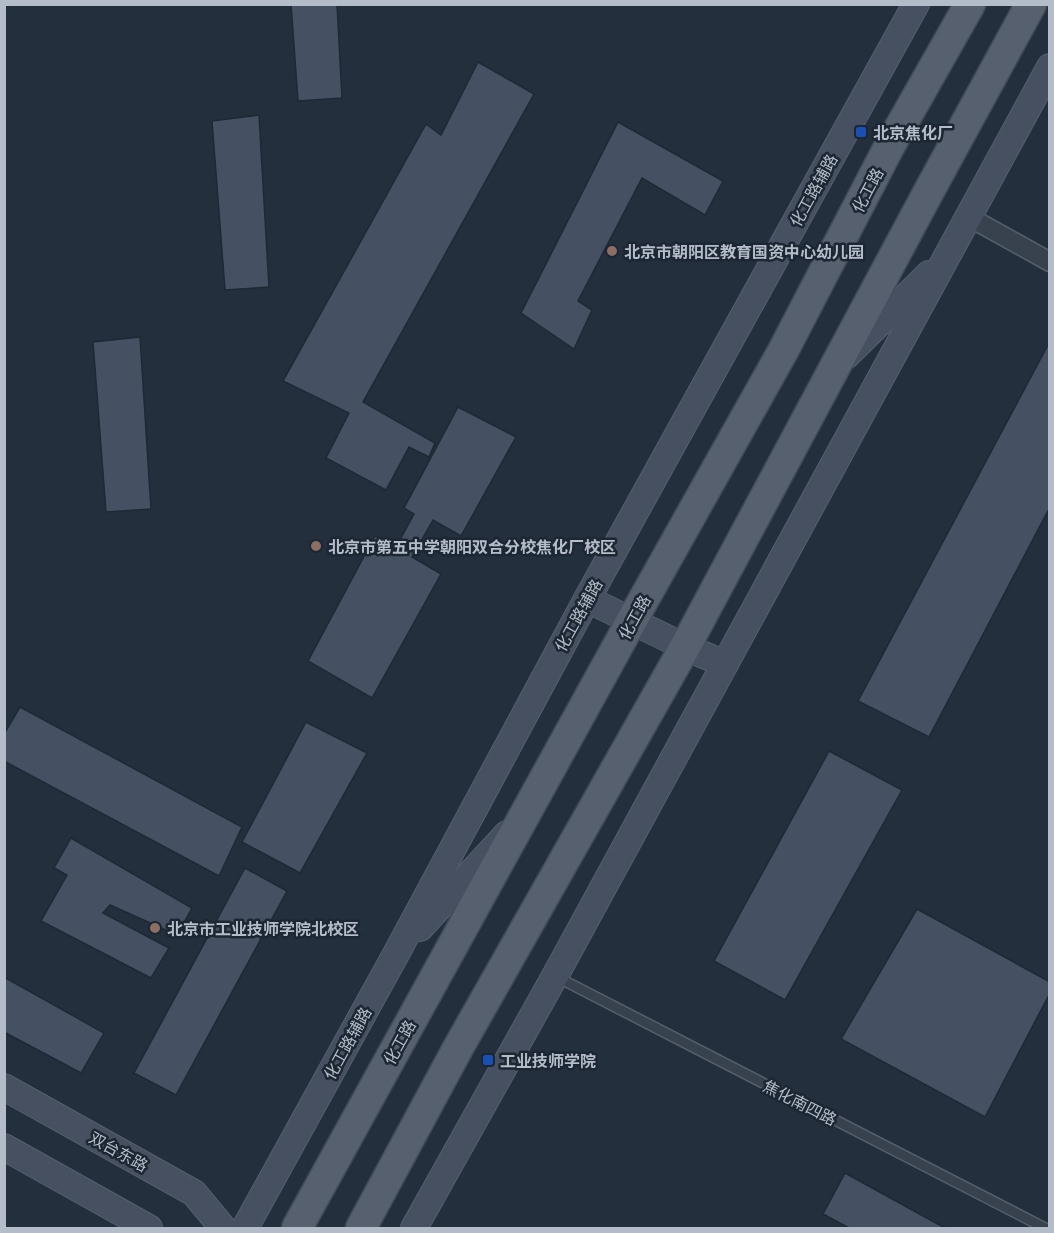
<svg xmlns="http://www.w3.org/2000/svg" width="1054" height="1233" font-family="Commissioner,'Noto Sans SC',sans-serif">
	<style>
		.building { fill: #455162; stroke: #1f2835; stroke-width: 1.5 }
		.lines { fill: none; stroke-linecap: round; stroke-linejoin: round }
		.lane-casing { stroke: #565f6c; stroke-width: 12 }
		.street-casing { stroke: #565f6c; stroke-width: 21 }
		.secondary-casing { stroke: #565f6c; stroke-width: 28 }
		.primary-casing { stroke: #414a57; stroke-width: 33 }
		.lane { stroke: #38414e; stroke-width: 9 }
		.street { stroke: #38414e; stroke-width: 18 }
		.secondary { stroke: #465061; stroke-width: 26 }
		.primary { stroke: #56606e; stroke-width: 30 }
		.transit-dot { fill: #1a4fb4; stroke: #1d2633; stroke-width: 2 }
		.education-dot { fill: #8d6e63; stroke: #1d2633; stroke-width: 2 }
		.labels { text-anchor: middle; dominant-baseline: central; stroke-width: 5; stroke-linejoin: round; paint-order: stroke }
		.poi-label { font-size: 16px; font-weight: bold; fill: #b4bcc9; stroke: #1d2633; text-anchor: start }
		.street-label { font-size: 16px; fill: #b4bcc9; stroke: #1d2633 }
	</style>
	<rect width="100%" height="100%" fill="#242f3e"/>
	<!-- building -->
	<g class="building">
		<path d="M 291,4 L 337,4 L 342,98 L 298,101 Z"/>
		<path d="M 478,62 L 534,94 L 363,402 L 435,443 L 429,457 L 409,447 L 386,490 L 326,458 L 349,413 L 283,381 L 426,124 L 441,135 Z"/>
		<path d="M 259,115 L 269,287 L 225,290 L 212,121 Z"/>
		<path d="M 618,122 L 723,181 L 705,215 L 642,178 L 578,301 L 592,310 L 574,349 L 521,313 Z"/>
		<path d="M 140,337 L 151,509 L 106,512 L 93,342 Z"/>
		<path d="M 1049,343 L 1050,507 L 929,737 L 858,701 Z"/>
		<path d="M 458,407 L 516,437 L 461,536 L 433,520 L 412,557 L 441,574 L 372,698 L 308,661 L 375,536 L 396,547 L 414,514 L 404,508 Z"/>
		<path d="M 20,707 L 242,827 L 219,876 L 4,761 L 4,734 Z"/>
		<path d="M 306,722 L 367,753 L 300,873 L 242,842 Z"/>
		<path d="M 829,751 L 902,790 L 785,1000 L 714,961 Z"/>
		<path d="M 71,838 L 192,908 L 177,935 L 110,905 L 103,913 L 169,948 L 151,978 L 41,921 L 67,875 L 54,868 Z"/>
		<path d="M 245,868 L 287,891 L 176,1095 L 134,1073 Z"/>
		<path d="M 917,909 L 1050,982 L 1050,993 L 985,1117 L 841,1039 Z"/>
		<path d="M 4,977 L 104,1033 L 81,1073 L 4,1032 Z"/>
		<path d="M 845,1173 L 945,1228 L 849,1228 L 823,1214 Z"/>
	</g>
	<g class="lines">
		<defs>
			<path id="lane" d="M 557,977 L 1045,1228"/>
			<path id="street" d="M 969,217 L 1050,262"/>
			<g id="secondary">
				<path d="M 846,356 L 929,274"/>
				<path d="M 587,599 L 685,647 L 725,664"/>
				<path d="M 420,928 L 507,834"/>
				<path d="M 4,1087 L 194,1193 L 223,1228"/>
				<path d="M 4,1147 L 149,1228"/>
				<path d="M 245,1228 L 396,954 L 587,599 L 916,4"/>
				<path d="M 414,1228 L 555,976 L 1050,67"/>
			</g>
			<g id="primary">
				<path d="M 297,1228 L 631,622 L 783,351 L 890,145 L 970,4"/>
				<path d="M 361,1228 L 458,1048 L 685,647 L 929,191 L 1031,4"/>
			</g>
		</defs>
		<!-- lane casing -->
		<use href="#lane" class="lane-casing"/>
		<!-- street casing -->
		<use href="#street" class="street-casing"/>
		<!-- secondary casing -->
		<use href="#secondary" class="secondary-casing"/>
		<!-- primary casing -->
		<use href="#primary" class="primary-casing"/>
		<!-- lane -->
		<use href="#lane" class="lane"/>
		<!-- street -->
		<use href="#street" class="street"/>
		<!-- secondary -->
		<use href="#secondary" class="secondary"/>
		<!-- primary -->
		<use href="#primary" class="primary"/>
	</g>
	<!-- markers -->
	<g class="transit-dot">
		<rect x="855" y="126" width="12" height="12" rx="3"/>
		<rect x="482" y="1054" width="12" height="12" rx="3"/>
	</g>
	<g class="education-dot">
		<circle cx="612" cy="251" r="6"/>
		<circle cx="316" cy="546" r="6"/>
		<circle cx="155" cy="928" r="6"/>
	</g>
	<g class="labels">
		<!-- poi labels -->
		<g class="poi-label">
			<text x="873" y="132">北京焦化厂</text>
			<text x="624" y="251">北京市朝阳区教育国资中心幼儿园</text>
			<text x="328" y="546">北京市第五中学朝阳双合分校焦化厂校区</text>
			<text x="167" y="928">北京市工业技师学院北校区</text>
			<text x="500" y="1060">工业技师学院</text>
		</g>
		<!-- street labels -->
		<g class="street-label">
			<text transform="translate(813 190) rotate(-61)">化工路辅路</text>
			<text transform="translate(867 190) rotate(-62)">化工路</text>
			<text transform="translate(578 615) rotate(-61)">化工路辅路</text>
			<text transform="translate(634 617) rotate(-61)">化工路</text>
			<text transform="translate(399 1042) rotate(-61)">化工路</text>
			<text transform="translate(347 1043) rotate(-61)">化工路辅路</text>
			<text transform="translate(800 1102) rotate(27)">焦化南四路</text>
			<text transform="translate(119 1151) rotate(29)">双台东路</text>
		</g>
	</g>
	<!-- border -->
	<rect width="1054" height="1233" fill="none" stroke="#b4bcc9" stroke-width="12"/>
</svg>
